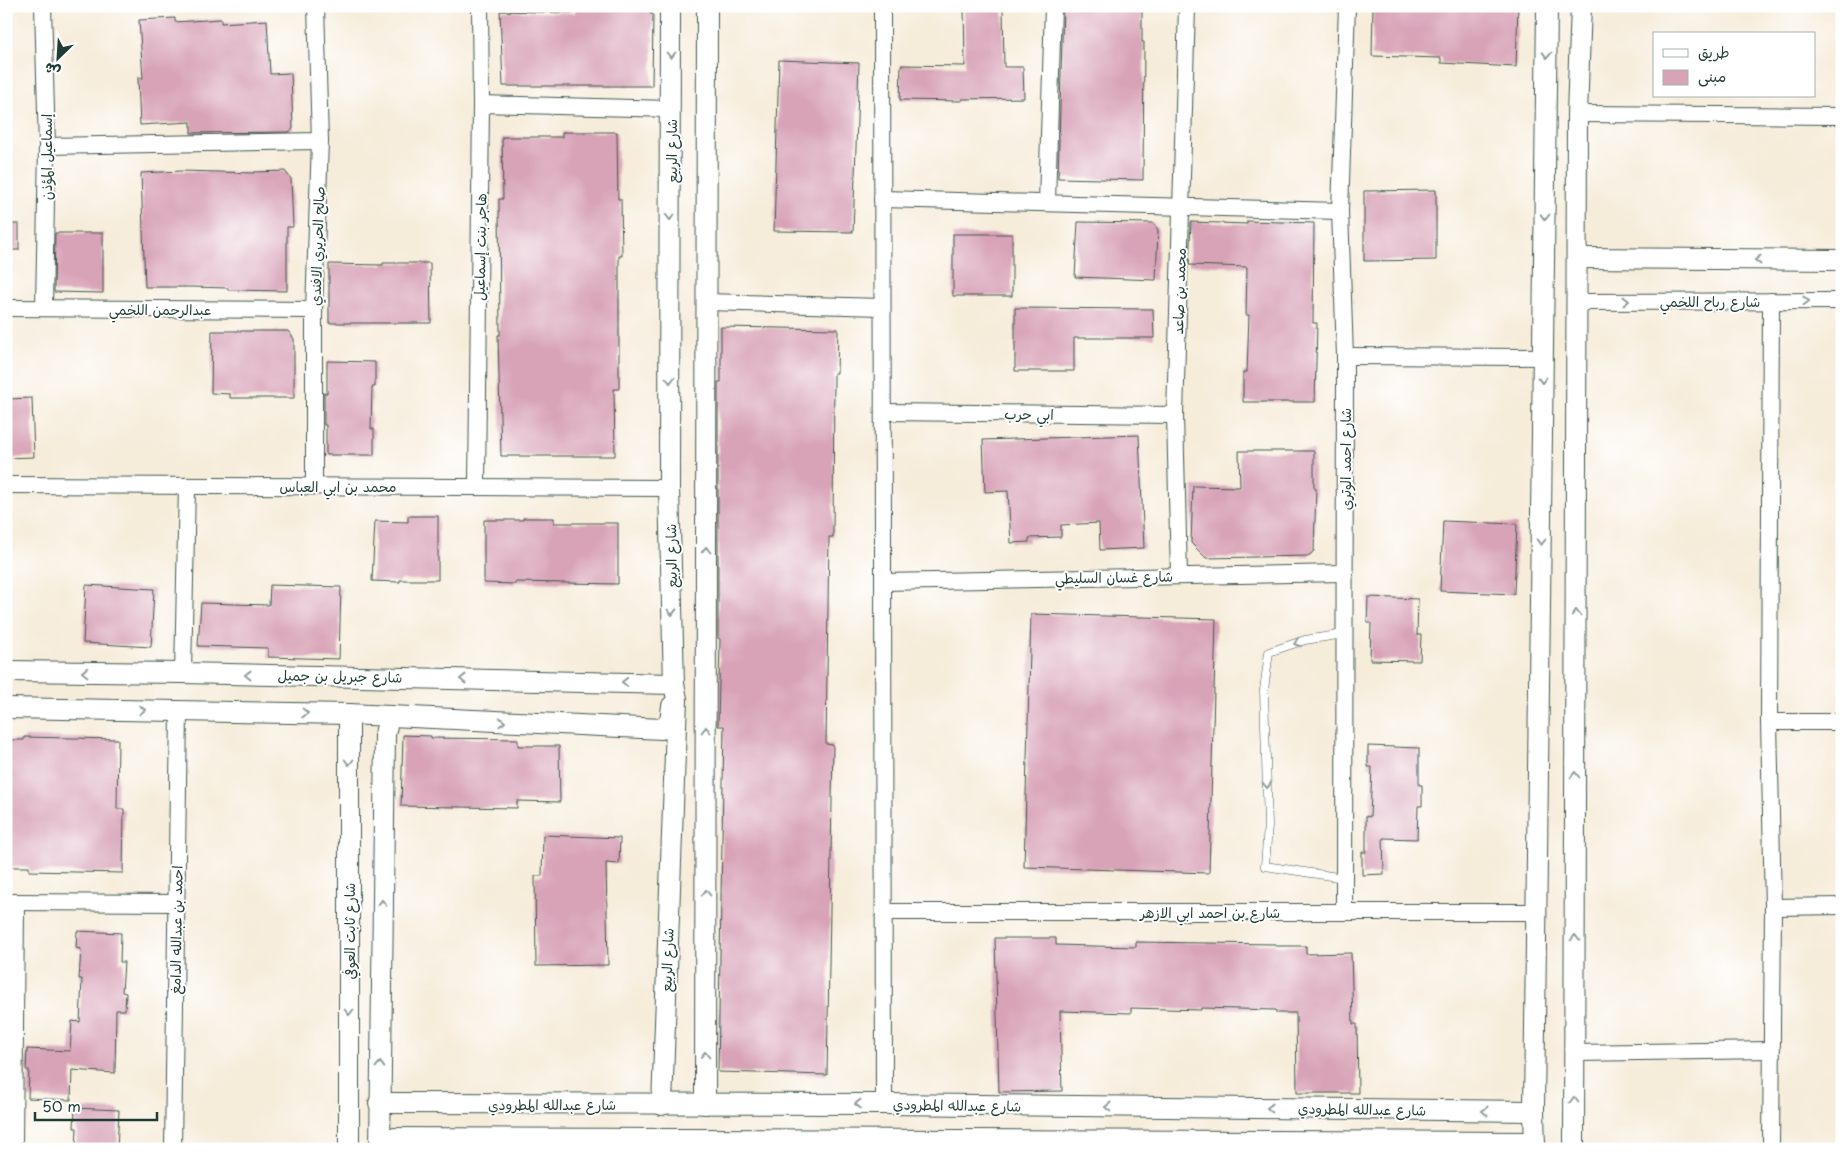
<svg xmlns="http://www.w3.org/2000/svg" width="1848" height="1155" font-family="'Playpen Sans','Playpen Sans Arabic',sans-serif">
	<style>
		.building { fill: #d8a3b7 }
		.lines { fill: none; stroke-linecap: round; stroke-linejoin: round }
		.service-casing { stroke: #3f574d; stroke-width: 9 }
		.minor-casing { stroke: #3f574d; stroke-width: 18 }
		.tertiary-casing { stroke: #3f574d; stroke-width: 22 }
		.service { stroke: #fff; stroke-width: 8 }
		.minor { stroke: #fff; stroke-width: 16 }
		.tertiary { stroke: #fff; stroke-width: 20 }
		.oneway { stroke: #8f9e9a }
		.labels { text-anchor: middle; dominant-baseline: central; stroke-width: 4; stroke-linejoin: round; paint-order: stroke }
		.street-label { font-size: 14px; fill: #1f3d34; stroke: #fff }
	</style>
	<rect width="100%" height="100%" fill="#fff"/>
	<filter id="ink" filterUnits="userSpaceOnUse"><feTurbulence type="fractalNoise" baseFrequency=".02" numOctaves="2"/><feDisplacementMap in="SourceGraphic" scale="10" xChannelSelector="R" yChannelSelector="G"/><feConvolveMatrix kernelMatrix="1 2 1 2 8 2 1 2 1" color-interpolation-filters="sRGB"/></filter>
	<filter id="wash" filterUnits="userSpaceOnUse"><feTurbulence type="fractalNoise" baseFrequency=".0096" numOctaves="4" result="noise"/><feDisplacementMap in="SourceGraphic" scale="20" xChannelSelector="R" yChannelSelector="G"/><feGaussianBlur stdDeviation="1.12" result="paint"/><feColorMatrix in="noise" values="0 0 0 0 0 0 0 0 0 0 0 0 0 0 0 0 0 1.4 0 .05"/><feComposite in="paint" operator="in"/></filter>
	<g filter="url(#wash)">
		<rect width="100%" height="100%" fill="#f6ecda"/>
		<g id="blocks">
			<!-- building -->
			<g class="building">
				<path d="M 575,6 L 650,6 L 650,14 L 653,14 L 652,86 L 503,86 L 500,11 L 575,13 Z"/>
				<path d="M 964,6 L 1003,6 L 1004,67 L 1023,67 L 1024,98 L 962,99 L 962,101 L 900,100 L 901,65 L 965,66 Z"/>
				<path d="M 1063,6 L 1142,6 L 1142,42 L 1144,42 L 1143,180 L 1058,178 Z"/>
				<path d="M 1373,6 L 1518,6 L 1516,67 L 1441,63 L 1441,58 L 1372,56 Z"/>
				<path d="M 175,18 L 175,22 L 221,19 L 221,23 L 267,20 L 270,74 L 291,73 L 293,129 L 289,132 L 191,133 L 191,122 L 140,125 L 138,78 L 143,78 L 139,20 Z"/>
				<path d="M 779,60 L 859,63 L 853,232 L 774,231 Z"/>
				<path d="M 562,132 L 617,132 L 618,199 L 621,199 L 622,256 L 619,256 L 619,389 L 614,389 L 615,456 L 501,456 L 498,335 L 500,335 L 499,199 L 503,199 L 502,137 L 562,137 Z"/>
				<path d="M 181,171 L 254,173 L 254,172 L 285,171 L 291,179 L 293,227 L 287,227 L 287,291 L 228,290 L 228,288 L 193,287 L 145,287 L 141,173 Z"/>
				<path d="M 1436,190 L 1436,260 L 1364,261 L 1364,191 Z"/>
				<path d="M 1247,221 L 1314,223 L 1313,323 L 1317,323 L 1315,402 L 1243,402 L 1243,372 L 1247,372 L 1249,315 L 1246,315 L 1247,267 L 1189,265 L 1191,222 L 1247,224 Z"/>
				<path d="M 1078,222 L 1153,223 L 1158,230 L 1156,280 L 1075,277 Z"/>
				<rect x="6" y="224" width="13" height="26"/>
				<path d="M 55,233 L 103,233 L 103,293 L 54,292 Z"/>
				<rect x="953" y="234" width="59" height="62"/>
				<path d="M 383,263 L 430,263 L 431,323 L 329,323 L 329,264 L 383,265 Z"/>
				<path d="M 1015,308 L 1153,309 L 1154,338 L 1074,338 L 1074,371 L 1015,371 Z"/>
				<path d="M 721,327 L 838,329 L 837,373 L 834,373 L 833,537 L 829,537 L 826,744 L 833,745 L 827,1075 L 718,1072 L 724,726 L 718,726 L 720,639 L 718,638 L 718,382 L 721,382 Z"/>
				<path d="M 212,331 L 288,331 L 294,339 L 294,398 L 230,398 L 230,394 L 211,393 Z"/>
				<path d="M 327,361 L 375,362 L 375,387 L 372,387 L 371,429 L 374,429 L 374,455 L 326,455 L 326,425 L 324,425 L 324,393 L 327,393 Z"/>
				<path d="M 32,398 L 34,457 L 6,458 L 6,399 Z"/>
				<path d="M 1139,435 L 1144,548 L 1100,550 L 1099,523 L 1061,525 L 1061,537 L 1029,538 L 1029,542 L 1011,543 L 1008,491 L 985,492 L 983,440 Z"/>
				<path d="M 1239,451 L 1314,451 L 1314,488 L 1316,488 L 1314,551 L 1308,556 L 1206,558 L 1191,543 L 1193,486 L 1240,487 Z"/>
				<path d="M 408,516 L 438,516 L 438,580 L 400,580 L 400,582 L 372,581 L 375,521 L 408,522 Z"/>
				<path d="M 523,518 L 554,518 L 554,523 L 618,523 L 618,584 L 515,582 L 515,584 L 484,583 L 484,520 L 523,520 Z"/>
				<path d="M 1443,521 L 1517,524 L 1514,594 L 1440,591 Z"/>
				<path d="M 86,585 L 154,589 L 151,647 L 83,643 Z"/>
				<path d="M 270,585 L 341,587 L 339,659 L 268,657 L 268,648 L 198,646 L 201,603 L 269,605 Z"/>
				<path d="M 1368,597 L 1418,599 L 1417,635 L 1421,635 L 1420,661 L 1370,660 L 1371,623 L 1367,623 Z"/>
				<path d="M 1031,614 L 1216,619 L 1209,873 L 1024,867 Z"/>
				<path d="M 403,735 L 431,736 L 431,738 L 518,739 L 518,746 L 559,746 L 560,802 L 517,801 L 517,808 L 401,806 Z"/>
				<path d="M 24,737 L 118,739 L 117,809 L 124,809 L 123,873 L 29,871 L 29,867 L 6,867 L 6,740 L 24,740 Z"/>
				<path d="M 1368,746 L 1419,748 L 1419,785 L 1422,785 L 1422,806 L 1418,806 L 1417,839 L 1383,838 L 1384,874 L 1362,875 L 1362,852 L 1366,852 L 1366,816 L 1370,817 L 1372,767 L 1368,767 Z"/>
				<path d="M 543,835 L 620,838 L 619,864 L 606,863 L 608,965 L 536,966 L 535,876 L 542,876 Z"/>
				<path d="M 77,931 L 121,933 L 120,962 L 124,962 L 122,992 L 126,993 L 125,1010 L 116,1010 L 115,1073 L 72,1070 L 71,1100 L 28,1098 L 29,1070 L 26,1070 L 27,1049 L 70,1051 L 72,1021 L 80,1022 L 82,979 L 79,979 L 81,949 L 76,948 Z"/>
				<path d="M 995,938 L 1056,938 L 1056,945 L 1093,946 L 1136,947 L 1136,942 L 1275,944 L 1275,946 L 1306,946 L 1306,954 L 1351,953 L 1353,1024 L 1357,1024 L 1358,1093 L 1297,1093 L 1296,1013 L 1276,1013 L 1276,1010 L 1201,1008 L 1201,1010 L 1131,1008 L 1131,1013 L 1060,1011 L 1062,1091 L 999,1092 Z"/>
				<path d="M 75,1108 L 119,1110 L 117,1149 L 76,1149 L 77,1128 L 74,1128 Z"/>
			</g>
		</g>
	</g>
	<g filter="url(#ink)">
		<use href="#blocks" fill-opacity="0" stroke="#3f574d" stroke-width="1"/>
		<g class="lines">
			<defs>
				<path id="service" d="M 1344,878 L 1265,866 L 1268,826 L 1264,690 L 1269,652 L 1305,640 L 1344,634"/>
				<g id="minor">
					<path d="M 43,6 L 47,146 L 44,308"/>
					<path d="M 882,6 L 884,1104"/>
					<path d="M 481,104 L 671,109"/>
					<path d="M 1577,114 L 1842,116"/>
					<path d="M 47,146 L 320,141"/>
					<path d="M 882,199 L 1340,211"/>
					<path d="M 1047,202 L 1053,6"/>
					<path d="M 706,302 L 882,307"/>
					<path d="M 1578,302 L 1842,301"/>
					<path d="M 6,308 L 314,310"/>
					<path d="M 1345,356 L 1543,357"/>
					<path d="M 883,412 L 1175,415"/>
					<path d="M 6,485 L 669,488"/>
					<path d="M 314,486 L 314,310 L 320,141 L 316,6"/>
					<path d="M 477,487 L 481,104 L 480,6"/>
					<path d="M 1179,576 L 1175,415 L 1187,6"/>
					<path d="M 883,582 L 1345,573"/>
					<path d="M 183,673 L 187,486"/>
					<path d="M 1769,722 L 1842,722"/>
					<path d="M 6,902 L 176,903"/>
					<path d="M 1773,907 L 1842,906"/>
					<path d="M 884,912 L 1536,912"/>
					<path d="M 1344,912 L 1345,356 L 1340,211 L 1347,6"/>
					<path d="M 1574,1053 L 1771,1050"/>
					<path d="M 14,1149 L 16,902"/>
					<path d="M 173,1149 L 179,711"/>
					<path d="M 1771,1149 L 1773,907 L 1769,722 L 1771,301"/>
				</g>
				<g id="tertiary">
					<path d="M 1578,258 L 1842,260"/>
					<path d="M 6,671 L 183,673 L 674,684"/>
					<path d="M 6,708 L 349,714 L 662,729 L 670,721 L 672,706"/>
					<path d="M 379,1103 L 884,1104 L 1534,1111"/>
					<path d="M 705,1104 L 707,6"/>
					<path d="M 662,1105 L 677,699 L 674,684 L 669,488 L 670,6"/>
					<path d="M 380,1138 L 1535,1142"/>
					<path d="M 349,1149 L 349,714"/>
					<path d="M 380,1149 L 385,734 L 389,717"/>
					<path d="M 1535,1149 L 1534,1111 L 1547,6"/>
					<path d="M 1574,1149 L 1577,114 L 1581,6"/>
				</g>
			</defs>
			<!-- service casing -->
			<use href="#service" class="service-casing"/>
			<!-- minor casing -->
			<use href="#minor" class="minor-casing"/>
			<!-- tertiary casing -->
			<use href="#tertiary" class="tertiary-casing"/>
			<!-- service -->
			<use href="#service" class="service"/>
			<!-- minor -->
			<use href="#minor" class="minor"/>
			<!-- tertiary -->
			<use href="#tertiary" class="tertiary"/>
		</g>
		<!-- one-way arrows -->
		<defs><path id="oneway-chevron" d="M-2-3.5L2.5 0L-2 3.5" fill="none" stroke-width="1.6" stroke-linecap="round" stroke-linejoin="round" transform="scale(1.25)"/></defs>
		<g class="oneway">
			<use href="#oneway-chevron" transform="translate(671 55) rotate(90)"/>
			<use href="#oneway-chevron" transform="translate(1547 55) rotate(91)"/>
			<use href="#oneway-chevron" transform="translate(670 217) rotate(90)"/>
			<use href="#oneway-chevron" transform="translate(1545 217) rotate(91)"/>
			<use href="#oneway-chevron" transform="translate(1758 260) rotate(-180)"/>
			<use href="#oneway-chevron" transform="translate(1626 301)"/>
			<use href="#oneway-chevron" transform="translate(1806 301)"/>
			<use href="#oneway-chevron" transform="translate(670 380) rotate(90)"/>
			<use href="#oneway-chevron" transform="translate(1542 380) rotate(91)"/>
			<use href="#oneway-chevron" transform="translate(1541 542) rotate(91)"/>
			<use href="#oneway-chevron" transform="translate(706 550) rotate(-90)"/>
			<use href="#oneway-chevron" transform="translate(672 612) rotate(89)"/>
			<use href="#oneway-chevron" transform="translate(1576 613) rotate(-90)"/>
			<use href="#oneway-chevron" transform="translate(1297 643) rotate(161)"/>
			<use href="#oneway-chevron" transform="translate(85 672) rotate(-179)"/>
			<use href="#oneway-chevron" transform="translate(248 675) rotate(-179)"/>
			<use href="#oneway-chevron" transform="translate(463 679) rotate(-179)"/>
			<use href="#oneway-chevron" transform="translate(625 682) rotate(-179)"/>
			<use href="#oneway-chevron" transform="translate(142 710) rotate(1)"/>
			<use href="#oneway-chevron" transform="translate(305 713) rotate(1)"/>
			<use href="#oneway-chevron" transform="translate(502 722) rotate(3)"/>
			<use href="#oneway-chevron" transform="translate(706 730) rotate(-90)"/>
			<use href="#oneway-chevron" transform="translate(349 762) rotate(90)"/>
			<use href="#oneway-chevron" transform="translate(1575 775) rotate(-90)"/>
			<use href="#oneway-chevron" transform="translate(1267 785) rotate(89)"/>
			<use href="#oneway-chevron" transform="translate(706 893) rotate(-90)"/>
			<use href="#oneway-chevron" transform="translate(382 903) rotate(-89)"/>
			<use href="#oneway-chevron" transform="translate(1575 938) rotate(-90)"/>
			<use href="#oneway-chevron" transform="translate(349 1012) rotate(90)"/>
			<use href="#oneway-chevron" transform="translate(705 1055) rotate(-90)"/>
			<use href="#oneway-chevron" transform="translate(380 1065) rotate(-89)"/>
			<use href="#oneway-chevron" transform="translate(1574 1100) rotate(-90)"/>
			<use href="#oneway-chevron" transform="translate(858 1104) rotate(180)"/>
			<use href="#oneway-chevron" transform="translate(1108 1107) rotate(-179)"/>
			<use href="#oneway-chevron" transform="translate(1270 1108) rotate(-179)"/>
			<use href="#oneway-chevron" transform="translate(1485 1111) rotate(-179)"/>
		</g>
	</g>
	<g class="labels">
		<!-- street labels -->
		<g class="street-label">
			<text transform="translate(671 151) rotate(-90)">شارع الربيع</text>
			<text transform="translate(46 157) rotate(-90)">إسماعيل المؤذن</text>
			<text transform="translate(317 246) rotate(-88)">صالح الحريري الافندي</text>
			<text transform="translate(480 247) rotate(-89)">هاجر بنت إسماعيل</text>
			<text transform="translate(1179 291) rotate(-88)">محمد بن صاعد</text>
			<text x="1710" y="301">شارع رباح اللخمي</text>
			<text x="160" y="309">عبدالرحمن اللخمي</text>
			<text transform="translate(1029 414) rotate(1)">ابي حرب</text>
			<text transform="translate(1345 459) rotate(-90)">شارع احمد الوتري</text>
			<text x="338" y="486">محمد بن ابي العباس</text>
			<text transform="translate(671 556) rotate(-91)">شارع الربيع</text>
			<text transform="translate(1114 577) rotate(-1)">شارع غسان السليطي</text>
			<text transform="translate(340 676) rotate(1)">شارع جبريل بن جميل</text>
			<text x="1210" y="912">شارع بن احمد ابي الازهر</text>
			<text transform="translate(176 930) rotate(-89)">احمد بن عبدالله الدامغ</text>
			<text transform="translate(349 931) rotate(-90)">شارع ثابت العوفي</text>
			<text transform="translate(667 960) rotate(-88)">شارع الربيع</text>
			<text x="552" y="1104">شارع عبدالله المطرودي</text>
			<text transform="translate(957 1105) rotate(1)">شارع عبدالله المطرودي</text>
			<text transform="translate(1362 1109) rotate(1)">شارع عبدالله المطرودي</text>
		</g>
	</g>
	<!-- margin -->
	<rect width="1848" height="1155" fill="none" stroke="#fff" stroke-width="25"/>
	<!-- legend -->
	<rect x="1653" y="32" width="162" height="65" fill="#ffffff" stroke="#a5b1ae"/>
	<rect x="1663" y="49" width="25" height="8" fill="#ffffff" stroke="#a5b1ae"/>
	<text x="1698" y="58" font-size="15" fill="#1f3d34">طريق</text>
	<rect x="1663" y="70" width="25" height="15" fill="#d8a3b7" stroke="#a5b1ae"/>
	<text x="1698" y="82" font-size="15" fill="#1f3d34">مبنى</text>
	<!-- north arrow -->
	<g transform="translate(58 58) rotate(205)" stroke="#ffffff" stroke-width="4" paint-order="stroke">
	<path d="M0-4L9 19L0 12L-9 19Z" fill="#1f3d34"/>
	<text y="-8" font-size="14" font-weight="bold" text-anchor="middle" fill="#1f3d34">ش</text>
	</g>
	<!-- scale -->
	<path d="M35 1112v8h122v-8" fill="none" stroke="#1f3d34" stroke-width="2.5"/>
	<text x="42" y="1112" font-size="15" fill="#1f3d34" stroke="#ffffff" stroke-width="4" paint-order="stroke">50 m</text>
</svg>
